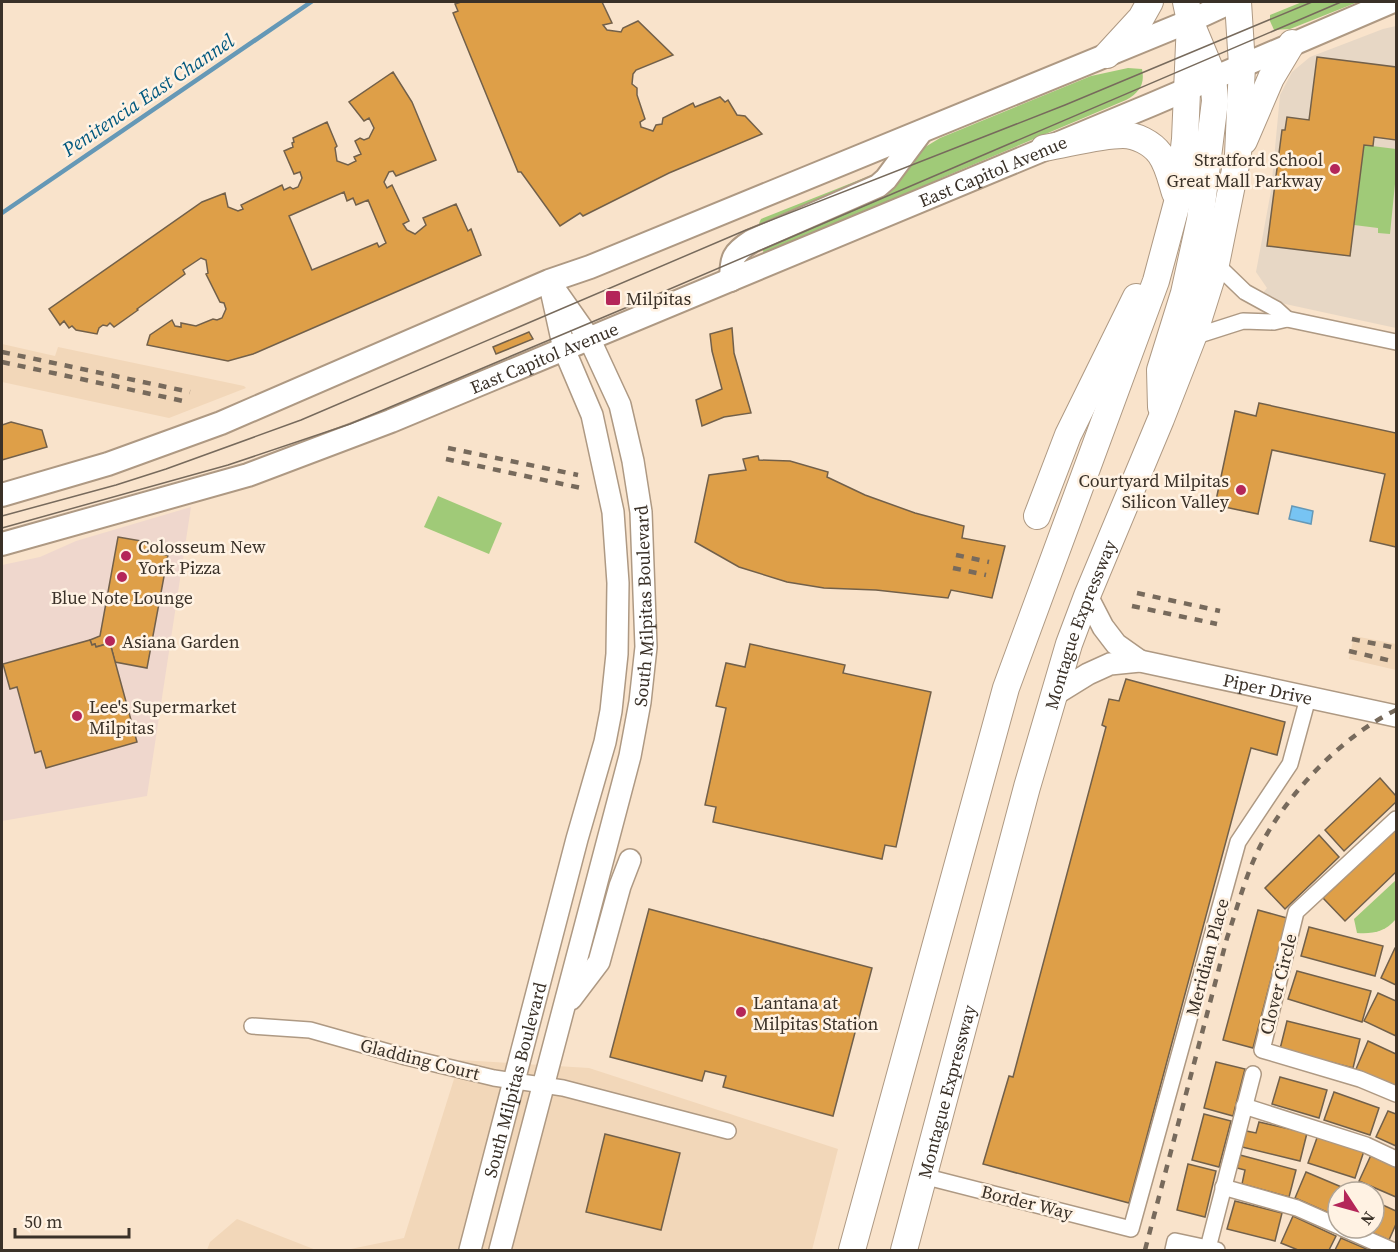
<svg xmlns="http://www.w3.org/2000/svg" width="1398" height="1252" font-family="'Source Serif 4',serif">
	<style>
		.commercial { fill: #efd7cd }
		.built { fill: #f2d7b9 }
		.education { fill: #e7d7c5 }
		.green { fill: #a0ca78 }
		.water { fill: #77c4f3; stroke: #6598b6; stroke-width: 1.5 }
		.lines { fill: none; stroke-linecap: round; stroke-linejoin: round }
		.stream { stroke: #6598b6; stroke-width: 4.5 }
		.building { fill: #de9f48; stroke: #72604a; stroke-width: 1.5; fill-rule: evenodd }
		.street-casing { stroke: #ae9983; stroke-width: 18 }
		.secondary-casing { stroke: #ae9983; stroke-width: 24 }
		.primary-casing { stroke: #ae9983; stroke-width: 26 }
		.highway-casing { stroke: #ae9983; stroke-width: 28 }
		.street { stroke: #fff; stroke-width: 15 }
		.secondary { stroke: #fff; stroke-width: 21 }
		.primary { stroke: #fff; stroke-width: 22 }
		.highway { stroke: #fff; stroke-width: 26 }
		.tram { stroke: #776a5c; stroke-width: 1.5 }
		.rail { stroke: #776a5c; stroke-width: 4.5; stroke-dasharray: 8 8; stroke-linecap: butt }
		.poi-dot { fill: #b42659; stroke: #fff2e3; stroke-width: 2 }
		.labels { text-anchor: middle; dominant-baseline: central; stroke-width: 5; stroke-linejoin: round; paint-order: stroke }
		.poi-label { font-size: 18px; fill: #3a3128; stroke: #fff2e3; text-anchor: start }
		.street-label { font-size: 18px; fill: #3a3128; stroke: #fff2e3 }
		.water-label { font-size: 20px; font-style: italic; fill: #01587f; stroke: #fff2e3 }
	</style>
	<rect width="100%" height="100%" fill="#f9e3cb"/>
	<!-- commercial -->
	<path class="commercial" d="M 191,507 L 147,796 L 2,821 L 2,565 L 40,557 L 76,541 Z"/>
	<!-- built -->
	<g class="built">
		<path d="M 2,344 L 55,356 L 58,347 L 244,386 L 246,388 L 169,418 L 2,382 Z"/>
		<path d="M 1354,636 L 1396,644 L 1396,670 L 1349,659 Z"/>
		<path d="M 460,1060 L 589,1068 L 838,1149 L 812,1250 L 346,1250 L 404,1238 Z"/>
		<path d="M 237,1219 L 316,1250 L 207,1250 L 210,1242 Z"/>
	</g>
	<!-- education -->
	<path class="education" d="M 1396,26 L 1396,328 L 1276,302 L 1262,294 L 1267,288 L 1256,272 L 1271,191 L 1280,95 L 1292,72 L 1310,57 L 1383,29 Z"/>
	<!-- green -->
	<g class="green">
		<path d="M 1302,2 L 1358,2 L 1290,29 L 1274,30 L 1270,21 L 1270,15 Z"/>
		<path d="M 1128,68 L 1142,69 C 1145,84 1140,92 1126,100 L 944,177 L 786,250 L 765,254 C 759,246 755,229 761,219 L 892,167 L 940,138 L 1091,76 Z"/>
		<path d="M 1364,145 L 1396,149 L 1396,174 L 1390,234 L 1378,233 L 1378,228 L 1354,225 Z"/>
		<path d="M 438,496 L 502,523 L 489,554 L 424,527 Z"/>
		<path d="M 1396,880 L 1396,919 C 1385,932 1373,934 1357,933 L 1354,919 Z"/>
	</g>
	<!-- water -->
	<path class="water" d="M 1292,506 L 1313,511 L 1311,524 L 1289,519 Z"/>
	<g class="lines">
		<!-- stream -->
		<path class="stream" d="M 2,213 L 311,2"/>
	</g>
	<!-- building -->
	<g class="building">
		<path d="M 461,2 L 602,2 L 612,23 L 603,25 L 607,30 L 621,32 L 623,28 L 638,21 L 673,55 L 636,70 L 633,74 L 632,84 L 637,88 L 637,95 L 645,119 L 640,122 L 641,127 L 653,131 L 656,125 L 662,124 L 663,118 L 693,103 L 695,107 L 720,97 L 725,102 L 728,100 L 737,115 L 745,116 L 762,134 L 669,173 L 583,216 L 580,213 L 560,226 L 521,172 L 518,172 L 453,13 L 458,11 L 455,4 Z"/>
		<path d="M 1317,57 L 1396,67 L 1396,140 L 1374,137 L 1373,146 L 1364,145 L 1350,256 L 1267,246 L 1282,130 L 1285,130 L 1287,117 L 1309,120 Z"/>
		<path d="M 393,72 L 412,102 L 436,160 L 396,176 L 393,171 L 389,172 L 384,182 L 387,188 L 392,185 L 409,221 L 403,224 L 407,230 L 415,234 L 426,225 L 423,218 L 456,204 L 468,231 L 471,229 L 481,255 L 253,354 L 228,361 L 147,345 L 150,335 L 172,320 L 175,326 L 181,327 L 181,323 L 196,326 L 213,319 L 217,320 L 222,318 L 226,309 L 224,303 L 220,302 L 206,274 L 208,273 L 206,260 L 201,258 L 183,270 L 185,274 L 137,309 L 138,310 L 114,327 L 110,323 L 107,326 L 103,325 L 99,328 L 97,334 L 76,330 L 72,326 L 69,328 L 64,321 L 60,325 L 49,309 L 202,202 L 225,193 L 228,207 L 238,211 L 243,209 L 241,205 L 282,185 L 284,190 L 290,187 L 293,189 L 298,187 L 302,178 L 300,172 L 294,174 L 284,151 L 293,147 L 292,143 L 294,142 L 293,138 L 327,122 L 337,146 L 335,148 L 337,161 L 348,165 L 356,161 L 354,157 L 361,154 L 355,141 L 360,138 L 364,140 L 369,138 L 374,128 L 369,118 L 364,121 L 349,102 ZM 344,192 L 347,201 L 353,198 L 356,205 L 368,200 L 386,243 L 379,247 L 377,243 L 312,270 L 289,216 Z"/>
		<path d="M 732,328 L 734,353 L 751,413 L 724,417 L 702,426 L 696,400 L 722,389 L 712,351 L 710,334 Z"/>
		<path d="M 529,332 L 533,339 L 496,354 L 493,347 Z"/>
		<path d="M 1259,403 L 1396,433 L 1396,547 L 1370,541 L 1385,474 L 1272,450 L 1258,514 L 1215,505 L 1235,411 L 1256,416 Z"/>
		<path d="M 11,422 L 42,430 L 47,447 L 2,460 L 2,425 Z"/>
		<path d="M 758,456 L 759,460 L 790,461 L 828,472 L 827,477 L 865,495 L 915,513 L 964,526 L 962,538 L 1005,546 L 992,598 L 951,590 L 948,598 L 876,590 L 824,588 L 787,582 L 739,567 L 695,542 L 709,475 L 746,470 L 743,459 Z"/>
		<path d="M 118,537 L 165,545 L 164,555 L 168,555 L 147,668 L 115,662 L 110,643 L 96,647 L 95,644 L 92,645 L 90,640 L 100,636 Z"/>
		<path d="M 90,640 L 92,645 L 95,644 L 96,647 L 110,643 L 137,742 L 46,768 L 41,751 L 35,753 L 17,687 L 10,689 L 3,664 Z"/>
		<path d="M 750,644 L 845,665 L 843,673 L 931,692 L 896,847 L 885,845 L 882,859 L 713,822 L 716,807 L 705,805 L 726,708 L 716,706 L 726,663 L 745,667 Z"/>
		<path d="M 1126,679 L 1285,722 L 1277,755 L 1251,748 L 1129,1203 L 983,1164 L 1009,1076 L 1013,1077 L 1106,727 L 1102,725 L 1109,699 L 1119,701 Z"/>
		<path d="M 1380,778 L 1396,796 L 1396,802 L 1344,851 L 1325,830 Z"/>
		<path d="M 1396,829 L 1396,872 L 1345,921 L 1323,898 Z"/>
		<path d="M 1319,835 L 1339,857 L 1285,909 L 1265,888 Z"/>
		<path d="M 649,909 L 872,968 L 833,1116 L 723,1087 L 726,1076 L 705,1071 L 702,1081 L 610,1057 Z"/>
		<path d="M 1258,910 L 1287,918 L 1253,1048 L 1223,1040 Z"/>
		<path d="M 1309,927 L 1383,946 L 1375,976 L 1301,956 Z"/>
		<path d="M 1395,948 L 1396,948 L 1396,985 L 1381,978 Z"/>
		<path d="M 1297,971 L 1371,991 L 1362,1022 L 1288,999 Z"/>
		<path d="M 1378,993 L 1396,1001 L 1396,1036 L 1364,1021 Z"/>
		<path d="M 1287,1021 L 1360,1039 L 1353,1068 L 1280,1049 Z"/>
		<path d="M 1368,1041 L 1396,1054 L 1396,1087 L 1356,1069 Z"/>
		<path d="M 1216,1062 L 1245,1069 L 1233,1116 L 1204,1108 Z"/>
		<path d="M 1280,1077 L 1327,1090 L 1319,1118 L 1272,1104 Z"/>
		<path d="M 1334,1092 L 1379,1108 L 1370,1135 L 1324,1120 Z"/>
		<path d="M 1388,1111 L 1396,1114 L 1396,1146 L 1376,1137 Z"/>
		<path d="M 1204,1114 L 1231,1121 L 1219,1167 L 1192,1160 Z"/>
		<path d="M 1259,1122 L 1307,1133 L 1300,1161 L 1242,1147 L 1246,1131 L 1256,1133 Z"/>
		<path d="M 605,1134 L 680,1153 L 661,1230 L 586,1212 Z"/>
		<path d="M 1318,1135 L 1364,1151 L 1355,1178 L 1308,1163 Z"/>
		<path d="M 1372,1153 L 1396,1164 L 1396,1197 L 1359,1181 Z"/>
		<path d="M 1240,1155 L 1296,1170 L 1289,1197 L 1242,1184 L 1245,1170 L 1237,1168 Z"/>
		<path d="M 1188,1164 L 1216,1171 L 1205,1217 L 1177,1210 Z"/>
		<path d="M 1306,1172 L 1351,1191 L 1338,1192 L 1338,1217 L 1295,1198 Z"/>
		<path d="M 1235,1201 L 1282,1213 L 1275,1241 L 1227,1229 Z"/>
		<path d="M 1374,1201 L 1396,1211 L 1396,1224 L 1389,1240 L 1361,1228 L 1374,1228 Z"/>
		<path d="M 1293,1216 L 1336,1236 L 1329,1250 L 1298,1250 L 1281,1243 Z"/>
		<path d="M 1341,1238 L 1369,1250 L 1335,1250 Z"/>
	</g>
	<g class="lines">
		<defs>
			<g id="street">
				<path d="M 1216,264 L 1245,292 L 1276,309 L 1287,319"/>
				<path d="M 1193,337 L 1243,321 L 1274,322 L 1287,319 L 1396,342"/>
				<path d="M 1396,819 L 1296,912 L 1262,1050 L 1360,1079 L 1396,1094"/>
				<path d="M 252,1026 L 310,1030 L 406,1057 L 494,1078 L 563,1088 L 728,1131"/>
				<path d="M 1244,1106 L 1366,1145 L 1396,1159"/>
				<path d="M 923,1176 L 1131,1229 L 1238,842 L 1290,764 L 1308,698"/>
				<path d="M 1223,1187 L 1297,1208 L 1338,1226"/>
				<path d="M 1342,1228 L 1392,1250"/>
				<path d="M 1208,1248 L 1253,1074"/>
				<path d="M 1173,1250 L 1175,1241 L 1217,1250"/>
			</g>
			<g id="secondary">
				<path d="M 1087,596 L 1103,627 L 1116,644 L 1140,661"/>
				<path id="s1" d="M 1054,695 L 1088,674 L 1110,664 L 1140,661 L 1396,716"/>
				<path d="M 571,999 L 599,962 L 620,886 L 630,860"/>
				<path id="s2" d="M 470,1250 L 577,839 L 605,742 L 611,711 L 617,654 L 618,583 L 613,512 L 592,415 L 564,349 L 551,290"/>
				<path id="s3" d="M 500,1250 L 630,756 L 640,702 L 646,647 L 641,512 L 633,461 L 620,405 L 589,338 L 549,281"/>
			</g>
			<g id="primary">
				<path d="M 731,280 C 732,257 732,254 752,241 L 878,186 L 886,179 L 921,132"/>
				<path d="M 2,495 L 108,464 L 221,423 L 549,281 L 590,267 L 1190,21 L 1231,2"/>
				<path id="s4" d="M 2,544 L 248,475 L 391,421 L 1153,104 L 1391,2"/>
			</g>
			<g id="highway">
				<path d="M 1107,55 L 1141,18 L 1150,2"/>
				<path d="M 1244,141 L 1271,78 L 1292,43"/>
				<path d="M 1044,148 C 1068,144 1100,135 1123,135 C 1136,135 1152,143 1160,154 C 1168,165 1171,180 1175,193"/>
				<path d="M 1161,407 L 1160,370 L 1184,293 L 1200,220 L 1215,101 L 1213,76 L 1193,28"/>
				<path d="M 1037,516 L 1068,435 L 1136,297"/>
				<path d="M 852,1250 L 1006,688 L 1156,281 L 1178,199 L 1185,139 L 1190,21 L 1186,2"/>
				<path id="s5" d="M 904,1250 L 1027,787 L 1069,644 L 1087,596 L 1161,419 L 1193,337 L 1216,264 L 1238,155 L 1242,65 L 1238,2"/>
			</g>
		</defs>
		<!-- street casing -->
		<use href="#street" class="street-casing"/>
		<!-- secondary casing -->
		<use href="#secondary" class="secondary-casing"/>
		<!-- primary casing -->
		<use href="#primary" class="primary-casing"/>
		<!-- highway casing -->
		<use href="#highway" class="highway-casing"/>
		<!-- street -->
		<use href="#street" class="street"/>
		<!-- secondary -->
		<use href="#secondary" class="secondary"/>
		<!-- primary -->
		<use href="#primary" class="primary"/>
		<!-- highway -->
		<use href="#highway" class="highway"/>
		<!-- tram -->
		<g class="tram">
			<path d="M 2,516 L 116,485 L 166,469 L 301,420 L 746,230 L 1065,105 L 1312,2"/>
			<path d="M 2,528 L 228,465 L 350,424 L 630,306 L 1341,2"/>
		</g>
		<!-- rail -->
		<g class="rail">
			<path d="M 2,352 L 190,392"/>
			<path d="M 2,362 L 188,402"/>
			<path d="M 448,448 L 578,475"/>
			<path d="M 446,459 L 581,488"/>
			<path d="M 956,555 L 989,562"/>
			<path d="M 953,568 L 986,575"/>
			<path d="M 1137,593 L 1220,611"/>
			<path d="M 1132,606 L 1217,624"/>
			<path d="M 1352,639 L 1396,648"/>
			<path d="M 1349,651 L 1396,662"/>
			<path d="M 1145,1250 L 1227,938 C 1239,903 1248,865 1267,834 C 1295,786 1346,734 1396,710"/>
		</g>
	</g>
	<!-- markers -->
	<g class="poi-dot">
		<circle cx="1335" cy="169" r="6"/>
		<rect x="605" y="290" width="16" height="16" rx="3"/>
		<circle cx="1241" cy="490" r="6"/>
		<circle cx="126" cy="556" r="6"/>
		<circle cx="122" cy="577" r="6"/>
		<circle cx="110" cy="641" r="6"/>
		<circle cx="77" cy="716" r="6"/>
		<circle cx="741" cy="1012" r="6"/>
	</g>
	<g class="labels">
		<!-- poi labels -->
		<g class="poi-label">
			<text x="1323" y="159" text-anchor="end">Stratford School<tspan x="1323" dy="21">Great Mall Parkway</tspan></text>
			<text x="626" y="298">Milpitas</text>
			<text x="1229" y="480" text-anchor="end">Courtyard Milpitas<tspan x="1229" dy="21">Silicon Valley</tspan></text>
			<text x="138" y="546">Colosseum New<tspan x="138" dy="21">York Pizza</tspan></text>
			<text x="122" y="597" text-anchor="middle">Blue Note Lounge</text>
			<text x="122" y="641">Asiana Garden</text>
			<text x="89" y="706">Lee's Supermarket<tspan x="89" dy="21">Milpitas</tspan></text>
			<text x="753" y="1002">Lantana at<tspan x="753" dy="21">Milpitas Station</tspan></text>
		</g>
		<!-- street labels -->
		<g class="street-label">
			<text stroke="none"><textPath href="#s4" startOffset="1060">East Capitol Avenue</textPath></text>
			<text stroke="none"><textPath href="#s4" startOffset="574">East Capitol Avenue</textPath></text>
			<text stroke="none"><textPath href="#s3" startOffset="662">South Milpitas Boulevard</textPath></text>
			<text stroke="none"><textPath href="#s5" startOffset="650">Montague Expressway</textPath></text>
			<text stroke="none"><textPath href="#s1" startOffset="225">Piper Drive</textPath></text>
			<text transform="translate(1207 957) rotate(-75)">Meridian Place</text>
			<text transform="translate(1278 984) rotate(-76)">Clover Circle</text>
			<text transform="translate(420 1059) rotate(14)">Gladding Court</text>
			<text stroke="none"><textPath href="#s2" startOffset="176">South Milpitas Boulevard</textPath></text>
			<text stroke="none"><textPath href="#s5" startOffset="164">Montague Expressway</textPath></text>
			<text transform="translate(1027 1202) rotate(14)">Border Way</text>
		</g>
		<!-- water labels -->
		<g class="water-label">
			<text transform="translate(148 95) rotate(-34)">Penitencia East Channel</text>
		</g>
	</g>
	<!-- border -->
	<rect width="1398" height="1252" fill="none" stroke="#3a3128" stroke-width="6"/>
	<!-- north arrow -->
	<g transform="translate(1356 1210) rotate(126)"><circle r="28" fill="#fff2e3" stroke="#b0a598" stroke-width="1.5"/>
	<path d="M0-4.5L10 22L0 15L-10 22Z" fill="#b42659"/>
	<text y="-9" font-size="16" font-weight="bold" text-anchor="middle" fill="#3a3128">N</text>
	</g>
	<!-- scale -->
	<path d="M15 1228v9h114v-9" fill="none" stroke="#3a3128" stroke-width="3"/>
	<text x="24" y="1228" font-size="18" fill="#3a3128" stroke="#fff2e3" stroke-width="4.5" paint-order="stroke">50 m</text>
</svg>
